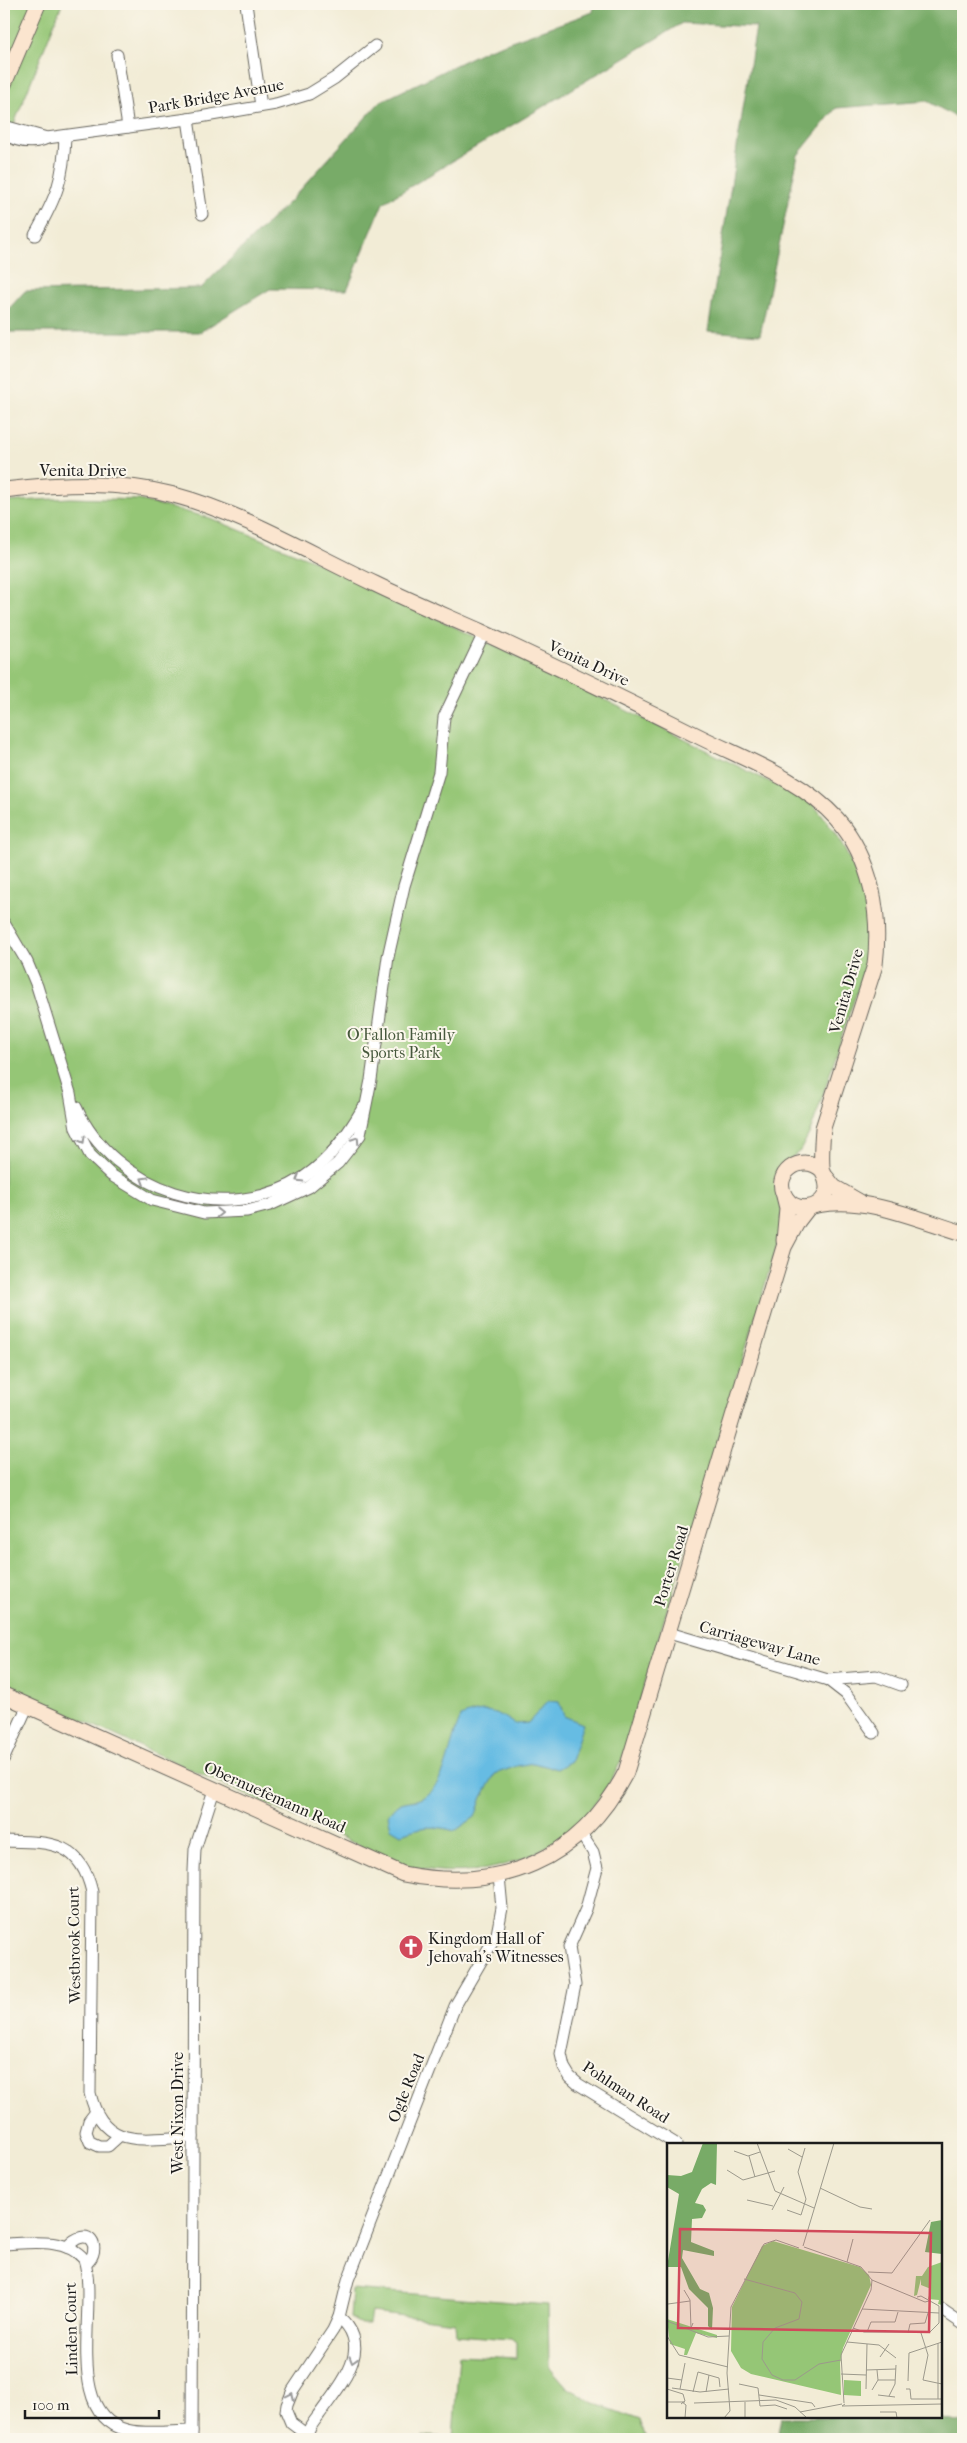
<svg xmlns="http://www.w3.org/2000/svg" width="967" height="2443" font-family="'IM FELL French Canon',serif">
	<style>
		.green { fill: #95c676; stroke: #587149 }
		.forest { fill: #78ab67; stroke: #4a6442 }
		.water { fill: #66bce3; stroke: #416c80 }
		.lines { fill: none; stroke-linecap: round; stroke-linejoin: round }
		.street-casing { stroke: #67655d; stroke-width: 13 }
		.secondary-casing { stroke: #67655d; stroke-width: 17 }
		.street { stroke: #fff; stroke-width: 11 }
		.secondary { stroke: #fbe5cf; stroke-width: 15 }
		.oneway { stroke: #999 }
		.labels { text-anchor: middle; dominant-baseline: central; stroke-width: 4; stroke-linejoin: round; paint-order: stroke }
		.street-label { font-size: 16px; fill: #1c1c1c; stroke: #fbf7ec }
		.park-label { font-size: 16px; fill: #46583c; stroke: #fbf7ec }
		.poi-label { font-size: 16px; fill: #1c1c1c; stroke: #fbf7ec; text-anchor: start }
		.inset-road { fill: none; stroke: #9c998c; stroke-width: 1 }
		.view { fill: #d1495b; fill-opacity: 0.15; stroke: #d1495b; stroke-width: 2.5 }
		.inset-edge { fill: none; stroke: #1c1c1c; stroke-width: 2.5 }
	</style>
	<rect width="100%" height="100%" fill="#fbf7ec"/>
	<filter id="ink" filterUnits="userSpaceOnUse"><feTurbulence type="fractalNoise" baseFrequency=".02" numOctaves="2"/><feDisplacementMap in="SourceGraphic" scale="10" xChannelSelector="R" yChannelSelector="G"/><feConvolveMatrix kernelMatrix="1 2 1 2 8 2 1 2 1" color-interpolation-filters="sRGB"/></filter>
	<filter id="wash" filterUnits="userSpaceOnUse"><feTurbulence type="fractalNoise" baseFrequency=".0096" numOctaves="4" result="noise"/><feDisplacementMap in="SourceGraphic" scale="20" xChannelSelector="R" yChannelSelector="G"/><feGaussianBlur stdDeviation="1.12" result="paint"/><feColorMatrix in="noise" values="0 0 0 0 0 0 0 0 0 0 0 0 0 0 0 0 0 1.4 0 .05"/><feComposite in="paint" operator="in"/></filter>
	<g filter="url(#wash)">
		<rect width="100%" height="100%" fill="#f2ecd6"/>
		<!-- green -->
		<g class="green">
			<path d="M 4,4 L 62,4 L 4,149 Z"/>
			<path d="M 70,498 L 139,500 L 210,518 L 317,562 L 537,666 L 812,803 C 852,851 875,900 865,964 C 861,985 851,1006 845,1026 C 834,1061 823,1097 810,1132 L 800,1151 L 779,1167 L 775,1181 L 777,1196 L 782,1210 L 781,1232 L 622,1759 C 581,1848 496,1890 400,1864 L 4,1685 L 4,502 Z"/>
			<path d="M 352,2289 L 548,2305 L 549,2366 L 567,2387 L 596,2404 L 640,2420 L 646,2439 L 423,2439 L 423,2436 L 453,2437 L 459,2355 L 516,2358 L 516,2343 L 511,2339 L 456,2335 L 455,2322 L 371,2312 L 369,2324 L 361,2324 L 350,2318 Z"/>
		</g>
		<!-- forest -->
		<g class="forest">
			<path d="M 594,4 L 963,4 L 963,121 L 927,101 L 836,108 L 798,155 L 760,335 L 708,331 L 756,27 L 682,23 L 383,203 L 347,290 L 270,289 L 200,332 L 4,332 L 4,314 L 25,291 L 201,288 L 292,199 L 380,102 L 486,50 L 593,12 Z"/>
			<path d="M 781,2417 L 930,2417 L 963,2423 L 963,2439 L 777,2439 Z"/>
		</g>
		<!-- water -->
		<path class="water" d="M 548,1701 L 559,1702 L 564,1716 L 583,1724 L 571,1761 L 557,1769 L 533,1763 L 517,1766 L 495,1774 L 482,1797 L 475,1817 L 455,1831 C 433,1825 423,1826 401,1834 L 391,1828 L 388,1815 C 391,1812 395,1806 399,1804 C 406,1800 418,1802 425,1796 C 450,1777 448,1744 461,1717 C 484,1707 495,1710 515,1724 L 528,1723 Z"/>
	</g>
	<g filter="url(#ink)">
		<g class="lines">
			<defs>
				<g id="street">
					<path d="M 246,4 L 261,106"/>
					<path d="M 117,55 L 128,127"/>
					<path d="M 188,119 L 202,214"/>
					<path d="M 4,126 L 47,138"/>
					<path d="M 4,134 C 18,142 32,145 47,138 L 188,119 L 276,104 L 309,94 L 335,78 L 375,46"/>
					<path d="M 35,235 C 56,198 64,179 65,136"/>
					<path d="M 4,923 L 27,962 L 37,986 L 70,1093 L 76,1128 L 90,1155 L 111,1175 L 152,1200 L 204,1213 L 247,1211 L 270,1205 L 309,1187 L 338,1163 L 360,1135 L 371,1080 L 388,957 L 404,886 L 439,772 L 444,717 L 484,633"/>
					<path d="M 76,1107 C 114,1191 225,1228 304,1177 C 330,1160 348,1134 363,1108"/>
					<path d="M 669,1633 L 828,1680 L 876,1676 L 901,1685"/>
					<path d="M 828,1680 L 846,1694 L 874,1733"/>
					<path d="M 4,1758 L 28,1705"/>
					<path d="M 581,1834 L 593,1852 L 597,1868 L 586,1909 L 569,1947 L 575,1985 L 561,2054 L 564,2067 L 570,2077 L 578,2084 L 676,2144"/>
					<path d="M 4,1841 C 49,1842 80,1840 92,1892 L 90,2093 C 103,2152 146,2138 193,2137"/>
					<path d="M 96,2112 L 89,2121 L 86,2132 L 90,2142 L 99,2146 L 108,2146 L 119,2136"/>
					<path d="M 4,2244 C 30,2243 65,2237 84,2259 C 99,2305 62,2414 127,2430 C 147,2435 171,2431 192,2431"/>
					<path d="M 67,2247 C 88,2223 104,2248 86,2264"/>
					<path d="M 941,2309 L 963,2324"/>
					<path d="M 307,2435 L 291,2423 L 286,2411 L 287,2405 L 293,2390 L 333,2330 L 339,2317 L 348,2280 L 455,2006 L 497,1934 L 502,1908 L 499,1876"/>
					<path d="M 192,2439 L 194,1871 L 195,1849 L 214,1790"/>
					<path d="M 307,2439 C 307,2430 313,2423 319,2415 C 339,2386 376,2348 339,2317"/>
				</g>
				<g id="secondary">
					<path d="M 4,84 L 38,4"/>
					<path d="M 4,490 C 60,484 119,480 174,495 C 245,514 309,553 375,584 C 410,601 446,616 482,632 C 555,666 628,701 700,737 C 746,760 801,779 837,819 C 872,859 881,914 875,965 L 823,1128 C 822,1141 821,1154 822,1167 C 823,1176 830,1183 826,1193 C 820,1210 796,1213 786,1198 C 770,1175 801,1151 822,1170"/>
					<path d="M 826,1177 L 834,1187 L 860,1202"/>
					<path d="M 784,1196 L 787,1208 L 784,1241"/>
					<path d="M 817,1205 C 865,1195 917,1219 963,1233"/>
					<path d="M 4,1695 L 403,1874 C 500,1893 580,1861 626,1772 L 784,1247 L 798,1221 L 808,1208"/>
				</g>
			</defs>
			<!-- street casing -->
			<use href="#street" class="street-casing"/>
			<!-- secondary casing -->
			<use href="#secondary" class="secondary-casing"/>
			<!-- street -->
			<use href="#street" class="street"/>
			<!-- secondary -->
			<use href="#secondary" class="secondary"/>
		</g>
		<!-- one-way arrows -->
		<defs><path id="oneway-chevron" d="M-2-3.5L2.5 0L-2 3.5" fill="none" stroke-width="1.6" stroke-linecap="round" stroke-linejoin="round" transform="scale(1.25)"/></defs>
		<g class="oneway">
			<use href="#oneway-chevron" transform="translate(82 1140) rotate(61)"/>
			<use href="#oneway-chevron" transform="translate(356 1140) rotate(-57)"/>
			<use href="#oneway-chevron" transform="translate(299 1179) rotate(149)"/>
			<use href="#oneway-chevron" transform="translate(144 1180) rotate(-149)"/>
			<use href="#oneway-chevron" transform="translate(219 1213) rotate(-1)"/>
			<use href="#oneway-chevron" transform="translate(353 2360) rotate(107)"/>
			<use href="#oneway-chevron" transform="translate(291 2396) rotate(-65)"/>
		</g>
	</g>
	<!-- icons -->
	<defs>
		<symbol id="church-disc" viewBox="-11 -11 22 22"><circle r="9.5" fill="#d1495b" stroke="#fbf7ec"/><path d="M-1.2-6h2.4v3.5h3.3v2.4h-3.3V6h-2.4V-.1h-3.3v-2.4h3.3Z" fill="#fff"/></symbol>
	</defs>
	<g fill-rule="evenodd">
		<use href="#church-disc" x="397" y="1933" width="28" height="28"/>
	</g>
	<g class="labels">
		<!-- street labels -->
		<g class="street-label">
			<text transform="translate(216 96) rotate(-10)">Park Bridge Avenue</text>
			<text x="83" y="470">Venita Drive</text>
			<text transform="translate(589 663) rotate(25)">Venita Drive</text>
			<text transform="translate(846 991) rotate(-74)">Venita Drive</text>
			<text transform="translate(671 1566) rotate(-73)">Porter Road</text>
			<text transform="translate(760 1643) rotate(16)">Carriageway Lane</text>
			<text transform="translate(275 1797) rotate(24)">Obernuefemann Road</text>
			<text transform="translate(74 1945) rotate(-91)">Westbrook Court</text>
			<text transform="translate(406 2088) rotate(-68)">Ogle Road</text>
			<text transform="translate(626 2092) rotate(33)">Pohlman Road</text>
			<text transform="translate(177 2113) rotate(-90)">West Nixon Drive</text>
			<text transform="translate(71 2329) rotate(-91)">Linden Court</text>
		</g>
		<!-- park labels -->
		<g class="park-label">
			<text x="401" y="1034">O'Fallon Family<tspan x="401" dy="18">Sports Park</tspan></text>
		</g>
		<!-- poi labels -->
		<g class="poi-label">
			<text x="428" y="1938">Kingdom Hall of<tspan x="428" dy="18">Jehovah's Witnesses</tspan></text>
		</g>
	</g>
	<!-- overview -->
	<g transform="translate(667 2143)">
		<rect width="275" height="275" fill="#f2ecd6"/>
		<path d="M 106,98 L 193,124 L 202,132 L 204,142 L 176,205 L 173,220 L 174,252 L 84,231 L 74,225 L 64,208 L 65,164 L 95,103 ZM 275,119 L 275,162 L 271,161 L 272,157 L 261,156 L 264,146 L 254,142 L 254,136 L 250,152 L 247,153 L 249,133 L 255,133 L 261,124 ZM 0,176 L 50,192 L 50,195 L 29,190 L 20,212 L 17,212 L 18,206 L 3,201 ZM 177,237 L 194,238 L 194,253 L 177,252 Z" fill="#95c676"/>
		<path d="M 36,0 L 50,0 L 49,42 L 44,40 L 35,46 L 28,60 L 36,62 L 39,67 L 35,75 L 25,76 L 24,99 L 47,108 L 47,113 L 16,107 L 15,115 L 33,146 L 42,150 L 46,165 L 45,187 L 41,183 L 41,165 L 22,146 L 14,124 L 0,124 L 12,51 L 0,44 L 0,32 L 14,33 L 25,29 ZM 275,77 L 275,111 L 258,109 L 264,79 Z" fill="#78ab67"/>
		<path class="inset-road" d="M 90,0 L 108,48 L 147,65M 121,6 L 135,14M 67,8 L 81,13 L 93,9M 82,13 L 88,34M 60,27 L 76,37 L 108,28M 153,45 L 193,64 L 205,66M 80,57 L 106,63M 105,67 L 117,44M 120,67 L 134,72 L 139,56 L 131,29 L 138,5M 136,103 L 167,0M 137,104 L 194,124 L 205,137 L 204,147 L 174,212 L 177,260M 180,119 L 186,96M 201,129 L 225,130 L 263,77M 77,136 L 128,150 L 135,159 L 132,176 L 108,185 L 96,199 L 95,216 L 105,232 L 116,237 L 128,237 L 152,221 L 174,217M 205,137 L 258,159 L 262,158M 17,147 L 23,157 L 24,185 L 26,180M 1,161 L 23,158M 195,166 L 272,170M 0,178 L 41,194 L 62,193M 186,185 L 197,189 L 263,189 L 272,180 L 272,163 L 254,153 L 250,154M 200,189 L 204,179 L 228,179 L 231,169M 241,190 L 243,181 L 258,180 L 261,170M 254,190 L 261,212 L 256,237 L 275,241M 0,193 L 12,212 L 61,224M 180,199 L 212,202 L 229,215M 213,214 L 222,201M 199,227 L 229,226M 174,231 L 199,232M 0,235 L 15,237M 211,237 L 228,237M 241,238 L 242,210 L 275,199M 72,241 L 91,245 L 93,263 L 108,262 L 120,266M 5,245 L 33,249 L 62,246M 0,246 L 16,251 L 18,258 L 14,261M 13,246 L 18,220M 199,246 L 200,201M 239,246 L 243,246 L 244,256 L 275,256M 205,247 L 211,237 L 210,227M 26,249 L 31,229 L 52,235 L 53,244M 39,249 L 42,232M 92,252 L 145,260 L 148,264M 211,252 L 228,254M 222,253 L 228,241 L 229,222M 271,256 L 271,200M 0,259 L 18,259M 15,259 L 19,262 L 18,275M 27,260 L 109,257 L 128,264 L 140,275M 178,261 L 175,263 L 275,261M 133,269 L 175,261M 213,269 L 229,269 L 230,275M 57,275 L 63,268 L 60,230 L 64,164 L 97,101 L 109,97 L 132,105M 78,275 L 78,259"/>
		<path class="view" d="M 13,86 L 264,90 L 262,189 L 11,185 Z"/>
		<rect width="275" height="275" class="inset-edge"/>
	</g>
	<!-- margin -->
	<rect width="967" height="2443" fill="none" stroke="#fbf7ec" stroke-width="20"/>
	<!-- scale -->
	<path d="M25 2410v8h134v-8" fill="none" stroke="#1c1c1c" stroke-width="2.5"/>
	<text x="32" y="2410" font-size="15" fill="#1c1c1c" stroke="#fbf7ec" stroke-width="4" paint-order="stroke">100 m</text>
</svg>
